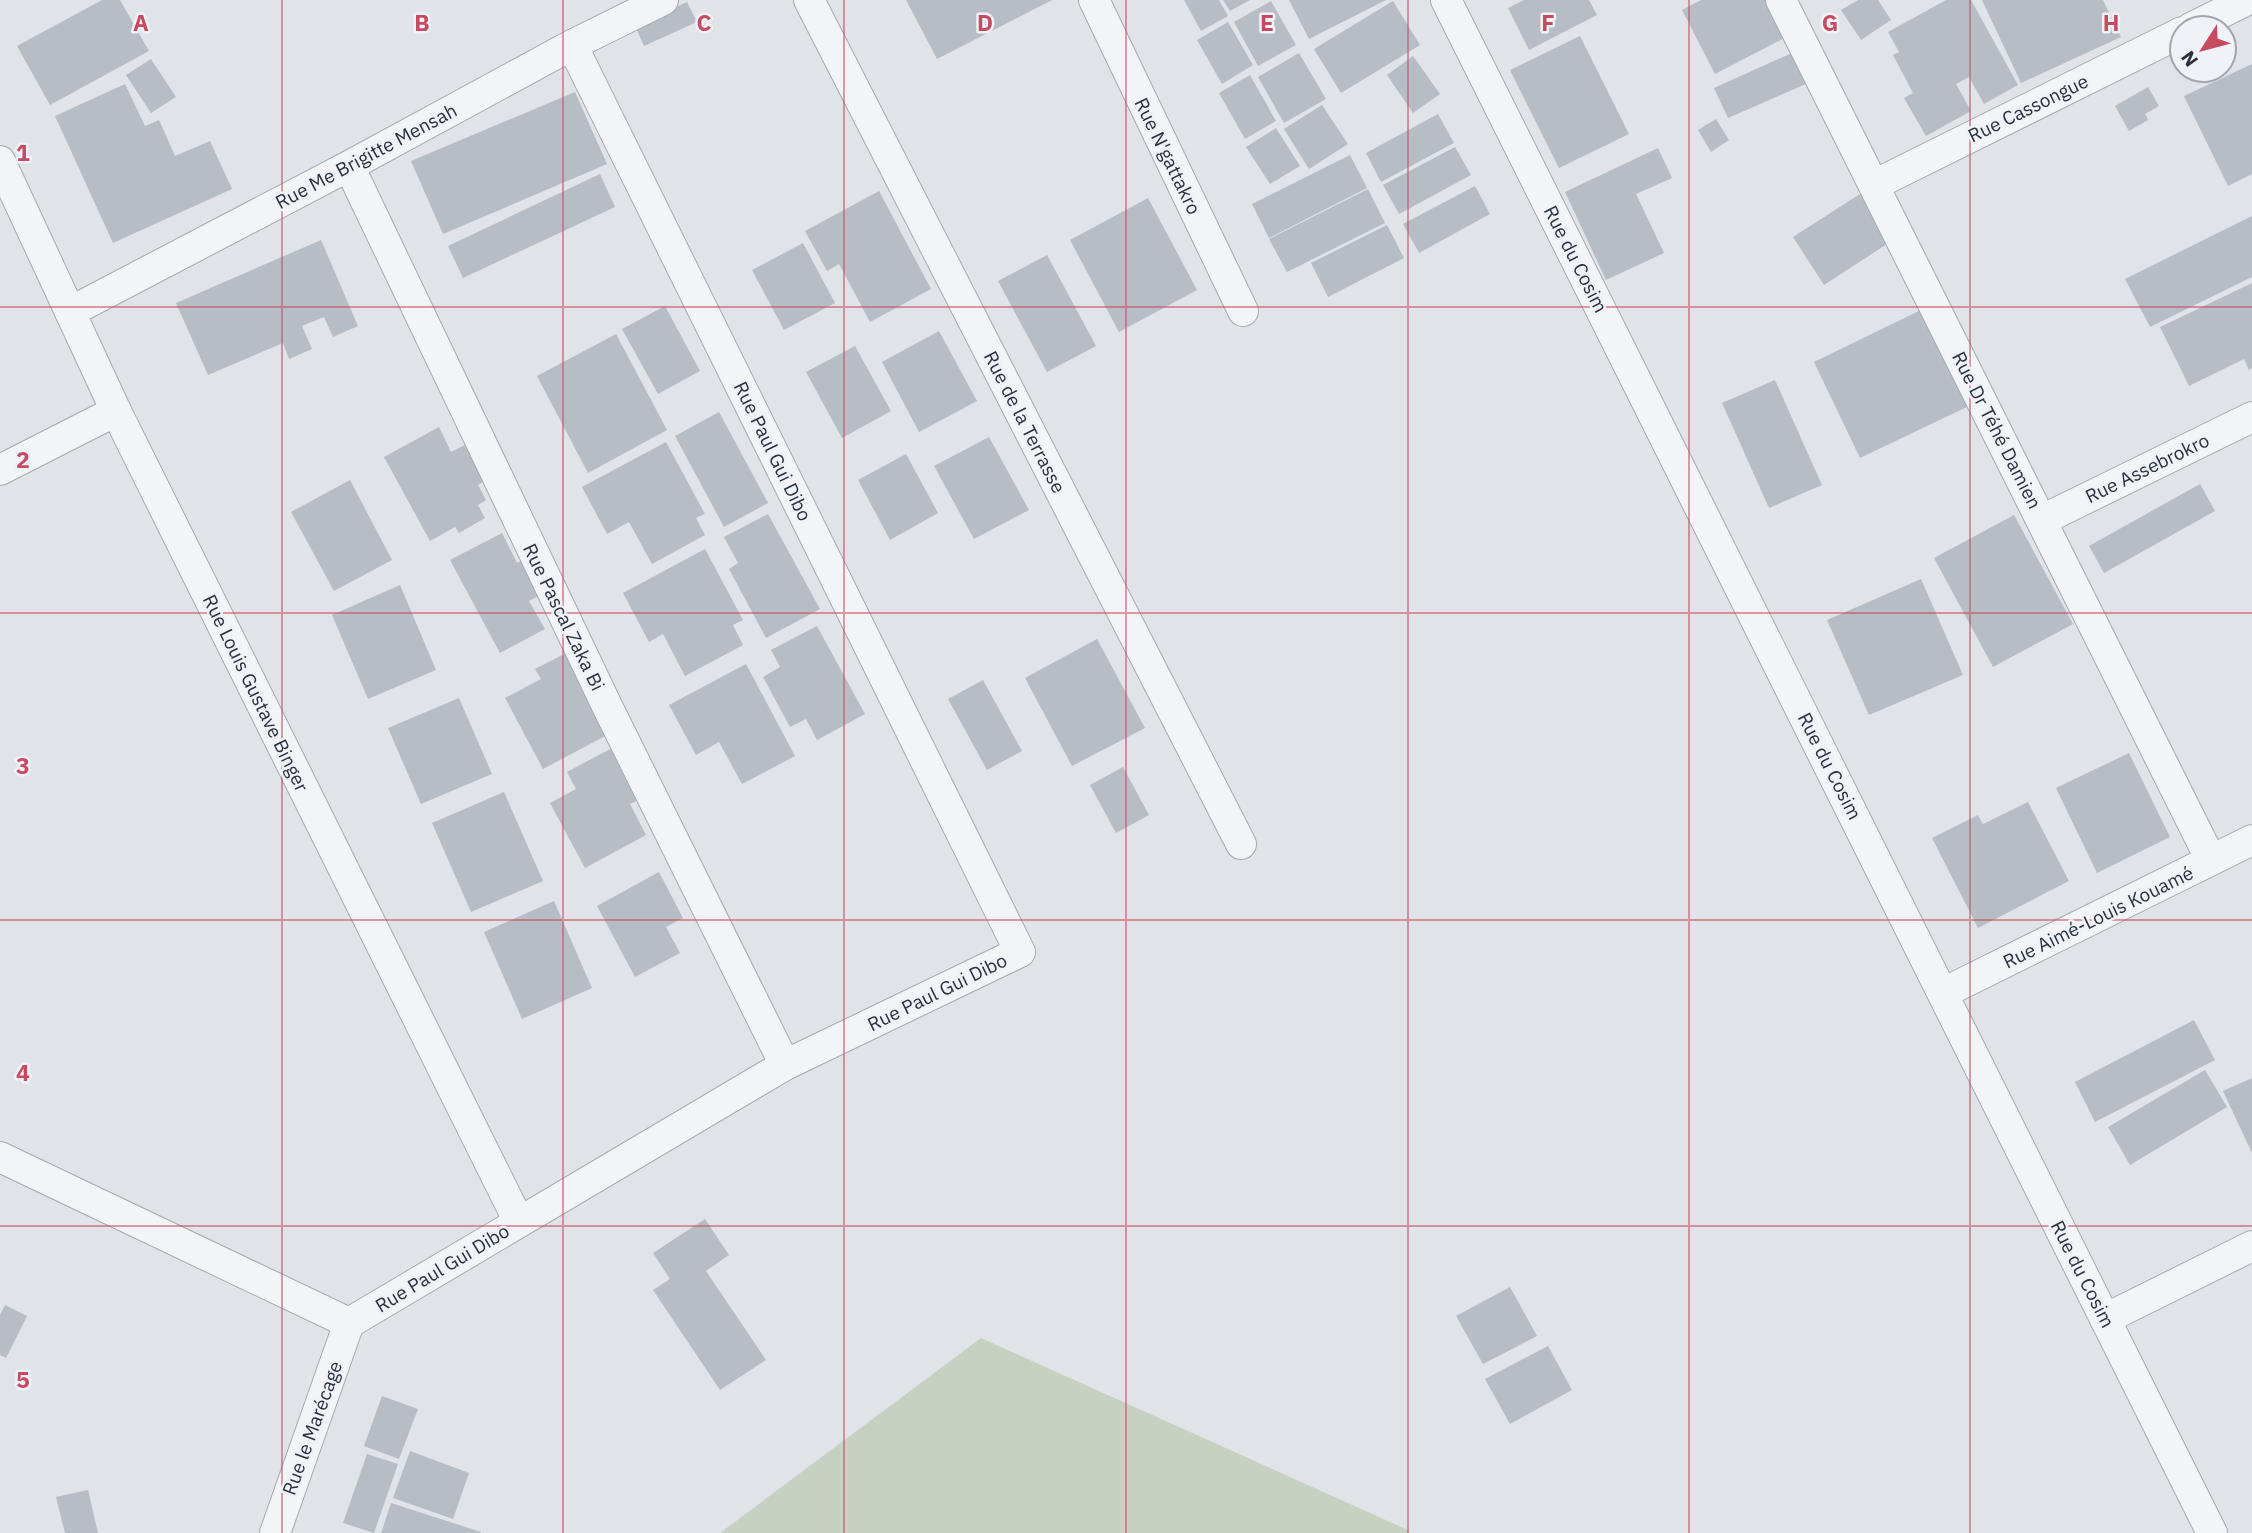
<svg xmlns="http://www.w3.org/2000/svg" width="2252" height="1533" font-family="'IBM Plex Sans',sans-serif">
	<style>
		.green { fill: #c6d2c1 }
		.building { fill: #b7bdc5 }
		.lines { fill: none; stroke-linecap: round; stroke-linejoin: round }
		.street-casing { stroke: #a5aab2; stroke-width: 32 }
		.street { stroke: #f2f4f7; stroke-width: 30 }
		.grid { fill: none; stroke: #c74a60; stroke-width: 2; stroke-opacity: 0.55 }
		.labels { text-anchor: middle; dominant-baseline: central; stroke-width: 5; stroke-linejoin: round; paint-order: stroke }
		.street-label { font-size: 19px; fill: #29313f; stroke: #eff2f6 }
		.grid-label { font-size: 23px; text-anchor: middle; font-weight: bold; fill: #c74a60; stroke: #eff2f6; stroke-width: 5; stroke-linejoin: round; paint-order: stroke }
	</style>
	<rect width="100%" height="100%" fill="#e0e3e8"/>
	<!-- green -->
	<path class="green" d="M 981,1338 L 1408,1530 L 1410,1533 L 720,1533 Z"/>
	<!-- building -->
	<g class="building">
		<path d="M 102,0 L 120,0 L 149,51 L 50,105 L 17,46 Z"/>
		<path d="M 906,0 L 1052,0 L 937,59 Z"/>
		<path d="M 1184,0 L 1219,0 L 1228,16 L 1201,31 Z"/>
		<path d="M 1223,0 L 1250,0 L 1230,11 Z"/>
		<path d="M 1289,0 L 1386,0 L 1309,39 Z"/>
		<path d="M 1524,0 L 1589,0 L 1597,15 L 1529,50 L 1508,8 Z"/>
		<path d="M 1701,0 L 1774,0 L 1792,34 L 1715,74 L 1682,10 Z"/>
		<path d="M 1858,0 L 1878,0 L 1891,20 L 1861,40 L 1841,10 Z"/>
		<path d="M 1946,0 L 1971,0 L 2018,85 L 1984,104 L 1969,77 L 1956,84 L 1971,111 L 1926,136 L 1904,98 L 1913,93 L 1893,55 L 1899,52 L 1888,32 Z"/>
		<path d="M 1982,0 L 2103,0 L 2121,37 L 2021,83 Z"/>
		<path d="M 1271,1 L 1296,45 L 1258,66 L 1234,22 Z"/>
		<path d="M 1393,1 L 1420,45 L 1341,93 L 1314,49 Z"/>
		<path d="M 687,2 L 697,22 L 644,46 L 635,26 Z"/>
		<path d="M 1228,22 L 1253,65 L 1222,84 L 1197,40 Z"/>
		<path d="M 1580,36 L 1629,134 L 1559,168 L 1510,70 Z"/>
		<path d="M 1794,52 L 1808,83 L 1728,118 L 1714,88 Z"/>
		<path d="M 1299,53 L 1326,99 L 1284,123 L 1258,77 Z"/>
		<path d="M 1413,56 L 1440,94 L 1413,113 L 1387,75 Z"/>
		<path d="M 151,59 L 176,97 L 151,113 L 126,75 Z"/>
		<path d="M 2252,64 L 2252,174 L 2228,186 L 2184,96 Z"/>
		<path d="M 1250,75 L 1276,121 L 1245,139 L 1219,93 Z"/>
		<path d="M 125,84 L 145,126 L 159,120 L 175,156 L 210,141 L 232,189 L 113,243 L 55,116 Z"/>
		<path d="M 2148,87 L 2159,106 L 2145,114 L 2148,120 L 2129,131 L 2115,106 Z"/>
		<path d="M 575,92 L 607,164 L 443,234 L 411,161 Z"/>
		<path d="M 1322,105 L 1348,144 L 1309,169 L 1284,129 Z"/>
		<path d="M 1438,114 L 1454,143 L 1381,182 L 1366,153 Z"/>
		<path d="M 1716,119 L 1729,140 L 1711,152 L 1698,130 Z"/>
		<path d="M 1276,128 L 1300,166 L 1270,184 L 1246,147 Z"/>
		<path d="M 1455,147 L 1471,175 L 1399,214 L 1383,185 Z"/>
		<path d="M 1658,148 L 1672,178 L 1636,194 L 1664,253 L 1606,280 L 1565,192 Z"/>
		<path d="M 1350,155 L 1367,188 L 1269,238 L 1252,204 Z"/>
		<path d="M 600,174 L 615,207 L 463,278 L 448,246 Z"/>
		<path d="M 1475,186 L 1490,214 L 1419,253 L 1403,224 Z"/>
		<path d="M 1368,189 L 1385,223 L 1287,272 L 1269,239 Z"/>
		<path d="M 879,191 L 931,289 L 870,322 L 839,264 L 827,271 L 805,231 Z"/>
		<path d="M 1860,194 L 1890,242 L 1824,285 L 1793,237 Z"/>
		<path d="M 1148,198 L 1197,290 L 1119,332 L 1070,240 Z"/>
		<path d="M 2252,216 L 2252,277 L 2150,327 L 2125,279 Z"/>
		<path d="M 1387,225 L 1404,258 L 1328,297 L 1311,263 Z"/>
		<path d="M 321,240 L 358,326 L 333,337 L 324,317 L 302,326 L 312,349 L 289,359 L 283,343 L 208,375 L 176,303 Z"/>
		<path d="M 803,243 L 835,303 L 784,330 L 752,270 Z"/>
		<path d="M 1047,255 L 1096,346 L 1047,372 L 998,281 Z"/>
		<path d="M 2252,283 L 2252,368 L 2249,370 L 2244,359 L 2189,386 L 2160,327 Z"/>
		<path d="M 665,306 L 700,371 L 658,394 L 622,329 Z"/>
		<path d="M 1925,308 L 1971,405 L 1860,458 L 1814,362 Z"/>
		<path d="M 939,331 L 977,401 L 919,432 L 882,362 Z"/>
		<path d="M 616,334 L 667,430 L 588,473 L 537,376 Z"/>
		<path d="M 855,346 L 891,411 L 842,438 L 806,372 Z"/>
		<path d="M 1775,380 L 1822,485 L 1769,508 L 1722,403 Z"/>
		<path d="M 719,412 L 768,503 L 724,527 L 675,436 Z"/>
		<path d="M 439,427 L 451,452 L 467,444 L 486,480 L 478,485 L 486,500 L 478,505 L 485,518 L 459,533 L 455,527 L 430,541 L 384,457 Z"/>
		<path d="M 989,437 L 1029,510 L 974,539 L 934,466 Z"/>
		<path d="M 666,442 L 705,514 L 696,518 L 705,535 L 652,564 L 629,522 L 607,534 L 582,487 Z"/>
		<path d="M 906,454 L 938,513 L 890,540 L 858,480 Z"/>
		<path d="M 350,480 L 392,560 L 334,591 L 291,512 Z"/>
		<path d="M 2200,484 L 2215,511 L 2104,573 L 2089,546 Z"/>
		<path d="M 768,514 L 820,609 L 766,638 L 729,569 L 738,563 L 724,537 Z"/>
		<path d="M 2014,515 L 2073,624 L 1993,667 L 1934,558 Z"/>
		<path d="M 502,533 L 517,563 L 529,557 L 548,591 L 529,601 L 545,629 L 500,653 L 450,560 Z"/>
		<path d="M 705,549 L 743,620 L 733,625 L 743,645 L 685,676 L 663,634 L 649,642 L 623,593 Z"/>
		<path d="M 1921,579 L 1963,675 L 1869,715 L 1827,620 Z"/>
		<path d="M 400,585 L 436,670 L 368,699 L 332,615 Z"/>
		<path d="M 817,626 L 865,714 L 817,740 L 806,719 L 790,727 L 763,677 L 780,667 L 771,650 Z"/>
		<path d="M 1097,639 L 1145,728 L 1072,766 L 1025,678 Z"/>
		<path d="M 566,653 L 609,734 L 543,769 L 505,698 L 541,679 L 535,669 Z"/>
		<path d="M 746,664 L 795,756 L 742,784 L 719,742 L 696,755 L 669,705 Z"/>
		<path d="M 983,680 L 1022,751 L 987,770 L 948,699 Z"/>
		<path d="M 459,698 L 492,774 L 421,804 L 388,728 Z"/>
		<path d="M 614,747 L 642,798 L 630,804 L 646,835 L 585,868 L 550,803 L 576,789 L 567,772 Z"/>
		<path d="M 2129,753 L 2170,837 L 2097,873 L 2056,788 Z"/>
		<path d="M 1123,767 L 1149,815 L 1116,833 L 1090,785 Z"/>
		<path d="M 504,792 L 543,881 L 471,912 L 432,823 Z"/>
		<path d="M 2028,802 L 2069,881 L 1978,928 L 1932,838 L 1978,815 L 1983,824 Z"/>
		<path d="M 659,872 L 683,918 L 666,927 L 680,953 L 635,977 L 597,906 Z"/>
		<path d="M 554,901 L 592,988 L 522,1019 L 484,932 Z"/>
		<path d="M 2194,1020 L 2215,1060 L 2095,1122 L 2075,1082 Z"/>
		<path d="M 2205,1070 L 2227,1107 L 2130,1165 L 2108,1127 Z"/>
		<path d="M 2252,1078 L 2252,1153 L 2223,1091 Z"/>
		<path d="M 705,1219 L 729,1255 L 706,1271 L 766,1360 L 720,1390 L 653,1290 L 670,1279 L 653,1253 Z"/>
		<path d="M 1510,1287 L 1537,1336 L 1483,1364 L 1456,1316 Z"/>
		<path d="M 5,1305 L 27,1316 L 6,1358 L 0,1355 L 0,1315 Z"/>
		<path d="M 1548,1346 L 1572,1390 L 1510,1424 L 1485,1379 Z"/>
		<path d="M 382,1396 L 418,1409 L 399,1459 L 364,1446 Z"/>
		<path d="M 410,1451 L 469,1473 L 453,1519 L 393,1498 Z"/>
		<path d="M 367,1454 L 398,1464 L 374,1533 L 343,1523 Z"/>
		<path d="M 88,1490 L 98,1533 L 65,1533 L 56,1497 Z"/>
		<path d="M 391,1503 L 481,1532 L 481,1533 L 381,1533 Z"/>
	</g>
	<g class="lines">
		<defs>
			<g id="street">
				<path d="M 809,0 L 1241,844"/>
				<path d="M 1094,0 L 1243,311"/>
				<path d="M 1446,0 L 2212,1533"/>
				<path d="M 1781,0 L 2211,860"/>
				<path d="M 2191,28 L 2247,0"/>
				<path d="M 0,161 L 116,411 L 519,1222"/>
				<path d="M 349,166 L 608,708 L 785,1065"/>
				<path d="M 1874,185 L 2182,32"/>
				<path d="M 70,312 L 349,166 L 572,45 L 663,0"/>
				<path d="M 0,470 L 116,411"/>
				<path d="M 2042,520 L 2252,417"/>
				<path d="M 1943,993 L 2252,840"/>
				<path d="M 0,1157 L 349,1323 L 785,1065 L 1020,952 L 572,45"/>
				<path d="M 2105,1319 L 2252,1246"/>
				<path d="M 275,1533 L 349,1323"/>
			</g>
		</defs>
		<!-- street casing -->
		<use href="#street" class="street-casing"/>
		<!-- street -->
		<use href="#street" class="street"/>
	</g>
	<!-- grid -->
	<path class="grid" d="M 282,0 L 282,1533M 563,0 L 563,1533M 844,0 L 844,1533M 1126,0 L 1126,1533M 1408,0 L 1408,1533M 1689,0 L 1689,1533M 1970,0 L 1970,1533M 0,307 L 2252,307M 0,613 L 2252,613M 0,920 L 2252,920M 0,1226 L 2252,1226"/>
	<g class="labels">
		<!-- street labels -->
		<g class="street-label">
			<text transform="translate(2028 108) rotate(-26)">Rue Cassongue</text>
			<text transform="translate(366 156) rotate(-28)">Rue Me Brigitte Mensah</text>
			<text transform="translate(1168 156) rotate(64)">Rue N'gattakro</text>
			<text transform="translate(1576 259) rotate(63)">Rue du Cosim</text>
			<text transform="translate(1025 422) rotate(63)">Rue de la Terrasse</text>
			<text transform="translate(1997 430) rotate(63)">Rue Dr Téhé Damien</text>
			<text transform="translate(773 451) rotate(64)">Rue Paul Gui Dibo</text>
			<text transform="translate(2147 468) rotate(-26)">Rue Assebrokro</text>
			<text transform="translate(564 617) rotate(64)">Rue Pascal Zaka Bi</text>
			<text transform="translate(256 693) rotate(64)">Rue Louis Gustave Binger</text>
			<text transform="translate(1830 766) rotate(63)">Rue du Cosim</text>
			<text transform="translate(2098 917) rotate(-26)">Rue Aimé-Louis Kouamé</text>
			<text transform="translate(937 992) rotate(-26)">Rue Paul Gui Dibo</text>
			<text transform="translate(442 1268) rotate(-31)">Rue Paul Gui Dibo</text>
			<text transform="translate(2083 1274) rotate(63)">Rue du Cosim</text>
			<text transform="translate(312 1428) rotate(-70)">Rue le Marécage</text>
		</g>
	</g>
	<g class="grid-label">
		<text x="141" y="31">A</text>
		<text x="422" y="31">B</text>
		<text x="704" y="31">C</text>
		<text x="985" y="31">D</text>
		<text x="1267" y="31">E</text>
		<text x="1548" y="31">F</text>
		<text x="1830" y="31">G</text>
		<text x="2111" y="31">H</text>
		<text x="23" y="161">1</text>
		<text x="23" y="468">2</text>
		<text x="23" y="774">3</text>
		<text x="23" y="1081">4</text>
		<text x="23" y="1388">5</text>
	</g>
	<!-- north arrow -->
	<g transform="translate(2203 49) rotate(234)"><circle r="33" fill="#eff2f6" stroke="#a0a5ad" stroke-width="2"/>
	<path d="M0-5L12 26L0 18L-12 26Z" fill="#c74a60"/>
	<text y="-10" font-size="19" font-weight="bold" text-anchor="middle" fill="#29313f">N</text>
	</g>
</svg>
